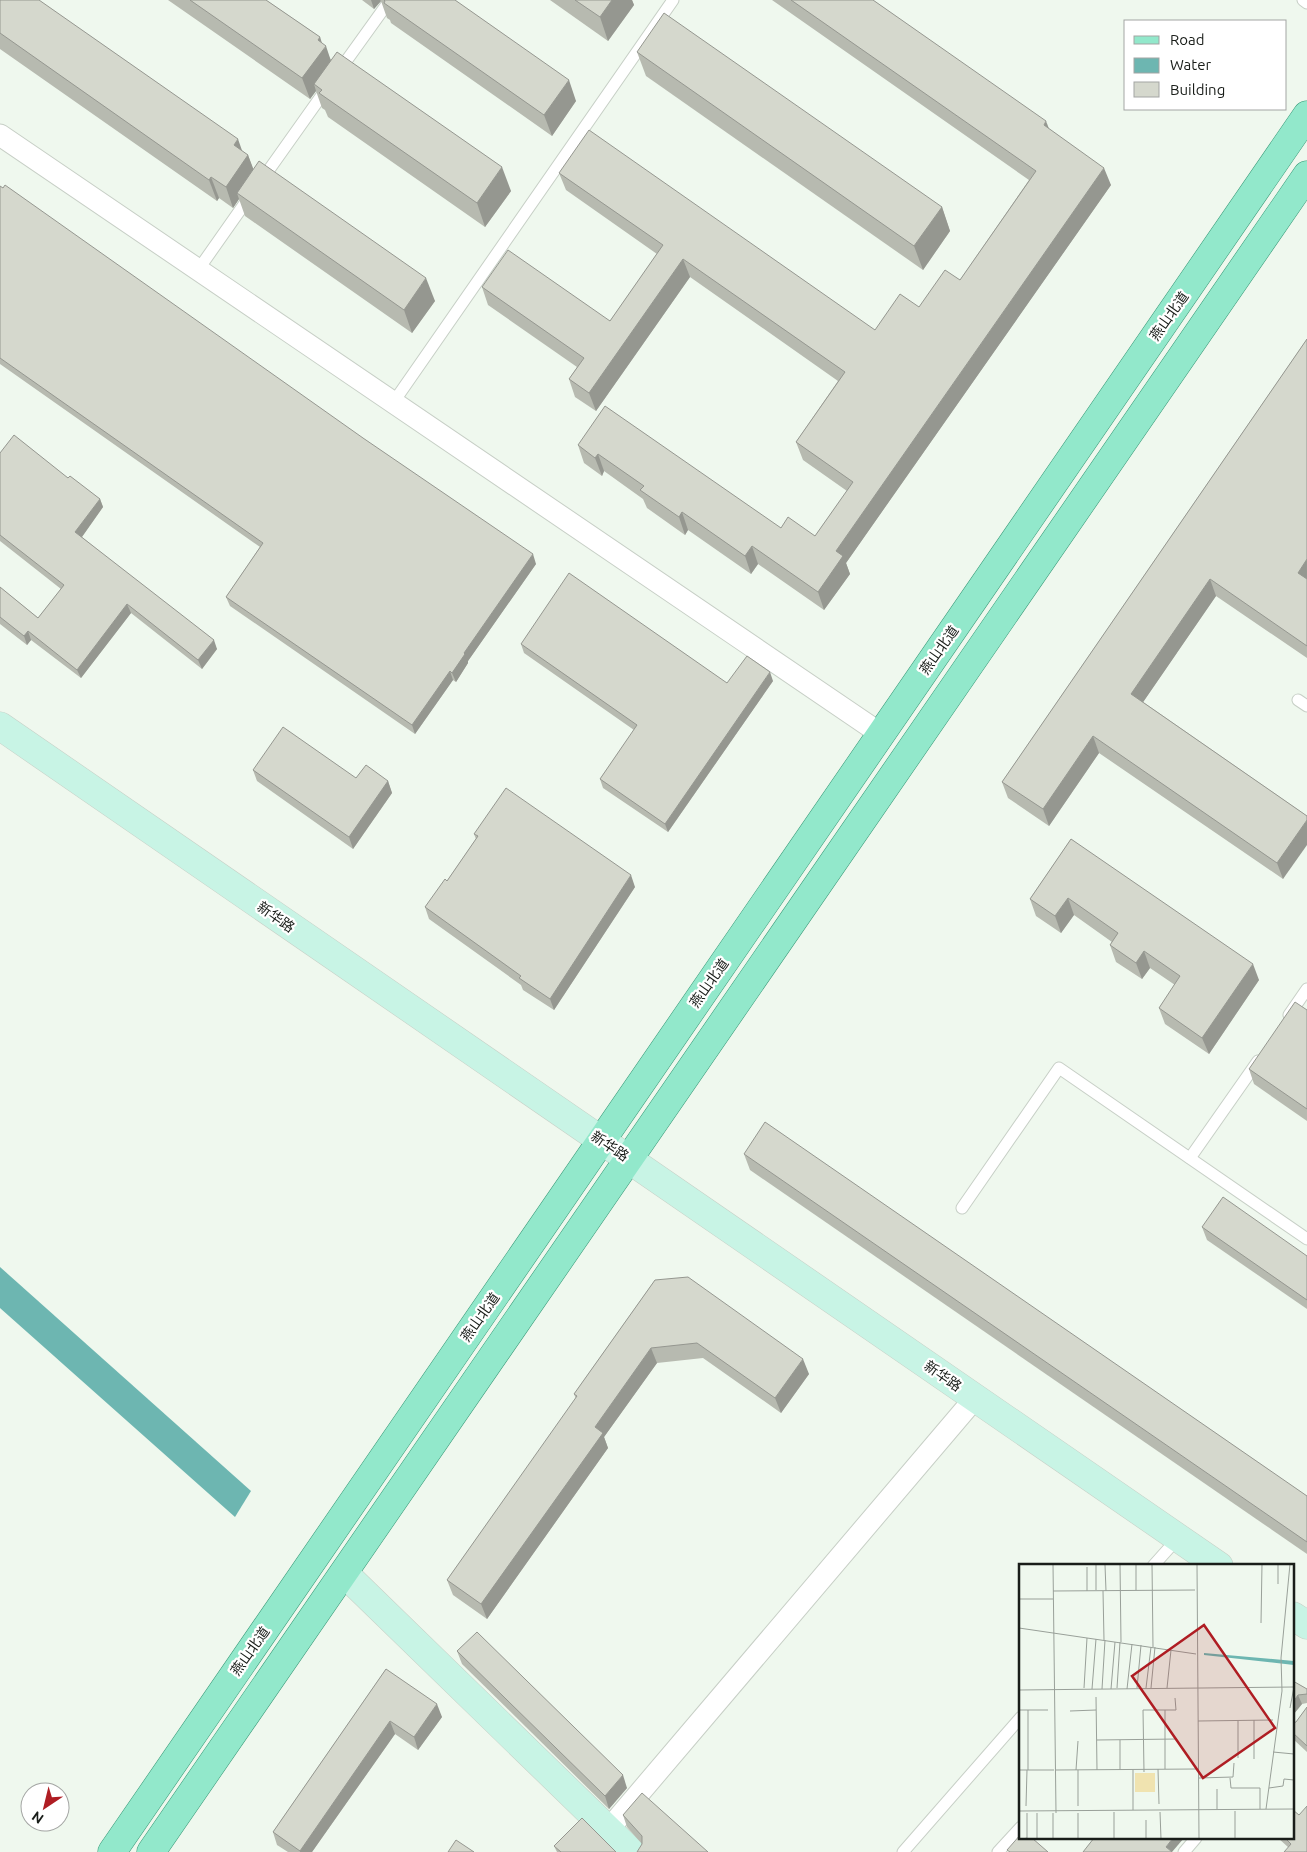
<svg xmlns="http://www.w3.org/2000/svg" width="1307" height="1852" font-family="Ubuntu,'Noto Sans SC',sans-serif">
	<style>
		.water { fill: #6db6b1 }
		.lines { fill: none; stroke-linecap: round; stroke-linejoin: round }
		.lane-casing { stroke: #c7cfc6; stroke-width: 13 }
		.street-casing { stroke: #c7cfc6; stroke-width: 23 }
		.secondary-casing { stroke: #c7cfc6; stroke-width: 29 }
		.primary-casing { stroke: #389776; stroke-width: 29 }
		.lane { stroke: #fff; stroke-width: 11 }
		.street { stroke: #fff; stroke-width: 21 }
		.secondary { stroke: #c8f4e5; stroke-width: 28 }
		.primary { stroke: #92e8cb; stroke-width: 28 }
		.wall { fill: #b7bab0 }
		.shaded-wall { fill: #959790 }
		.building { fill: #d5d8cd; stroke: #959790 }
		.labels { text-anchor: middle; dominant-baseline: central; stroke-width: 4.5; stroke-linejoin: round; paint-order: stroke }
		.street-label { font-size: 14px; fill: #191d19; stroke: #fff }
		.inset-road { fill: none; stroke: #99a099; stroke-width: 1 }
		.view { fill: #af1d23; fill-opacity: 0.15; stroke: #af1d23; stroke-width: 2.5 }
		.inset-edge { fill: none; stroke: #191d19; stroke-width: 2.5 }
	</style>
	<rect width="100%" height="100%" fill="#eff8ee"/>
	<!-- water -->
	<path class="water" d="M 0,1267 L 251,1491 L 235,1517 L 0,1308 Z"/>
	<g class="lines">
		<defs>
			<g id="lane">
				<path d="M 1303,0 L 1307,3"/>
				<path d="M 339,71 L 390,0"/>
				<path d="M 261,181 L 327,88"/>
				<path d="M 198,270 L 250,196"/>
				<path d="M 393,403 L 673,0"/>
				<path d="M 1298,700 L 1307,706"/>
				<path d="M 1289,1015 L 1307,989"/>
				<path d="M 1190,1158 L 1258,1061"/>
				<path d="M 962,1208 L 1059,1068 L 1307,1239"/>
				<path d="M 1153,1566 L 1178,1538"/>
				<path d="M 903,1852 L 1021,1717"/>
				<path d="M 998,1852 L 1021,1827"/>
				<path d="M 1184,1852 L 1196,1838"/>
			</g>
			<g id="street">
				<path d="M 0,135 L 881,734"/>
				<path d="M 608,1830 L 975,1398"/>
			</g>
			<g id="secondary">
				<path d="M 0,726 L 1219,1566"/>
				<path d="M 344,1573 L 631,1852"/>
				<path d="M 1293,1616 L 1307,1625"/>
			</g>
			<g id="primary">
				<path d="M 112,1852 L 1307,115"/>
				<path d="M 151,1852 L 1307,175"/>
			</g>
		</defs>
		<!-- lane casing -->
		<use href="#lane" class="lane-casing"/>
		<!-- street casing -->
		<use href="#street" class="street-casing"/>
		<!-- secondary casing -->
		<use href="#secondary" class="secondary-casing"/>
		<!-- primary casing -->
		<use href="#primary" class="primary-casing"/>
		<!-- lane -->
		<use href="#lane" class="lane"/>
		<!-- street -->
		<use href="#street" class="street"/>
		<!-- secondary -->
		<use href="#secondary" class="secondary"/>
		<!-- primary -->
		<use href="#primary" class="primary"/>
	</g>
	<!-- wall -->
	<g class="wall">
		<path d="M 0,0 L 242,151 L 248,155 L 253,169 L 435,301 L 412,333 L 245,216 L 239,199 L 233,208 L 219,198 L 217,201 L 0,49 Z"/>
		<path d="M 168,0 L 266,0 L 320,37 L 321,43 L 331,60 L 511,191 L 485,227 L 328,117 L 325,110 L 322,108 L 316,91 L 310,99 Z"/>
		<path d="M 362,0 L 455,0 L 576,101 L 552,136 L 391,23 L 390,20 L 387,18 L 381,1 L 374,9 Z"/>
		<path d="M 550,0 L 632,0 L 634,5 L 608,41 Z"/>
		<path d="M 772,0 L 873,0 L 1049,129 L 1111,185 L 846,563 L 850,574 L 824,610 L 758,564 L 751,574 L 688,530 L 685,535 L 647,508 L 643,499 L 604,471 L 602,476 L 584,463 L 578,445 L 781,528 L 815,536 L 847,491 L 803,460 L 796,442 L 838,381 L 690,277 L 596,411 L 575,397 L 569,379 L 577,367 L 488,305 L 482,287 L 610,321 L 657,254 L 566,190 L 559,173 L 875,330 L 919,307 L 960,280 L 1029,180 Z"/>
		<path d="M 637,52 L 942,207 L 950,231 L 923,270 L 646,76 Z"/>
		<path d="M 0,186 L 536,564 L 468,661 L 468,663 L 456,682 L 453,680 L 415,734 L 230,606 L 226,597 L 260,547 L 0,364 Z"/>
		<path d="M 1307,339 L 1307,658 L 1216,596 L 1143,702 L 1307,816 L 1283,879 L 1099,753 L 1049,826 L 1008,798 L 1002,782 Z"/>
		<path d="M 0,453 L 68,478 L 100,499 L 103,507 L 82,537 L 217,649 L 202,669 L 131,613 L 81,678 L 31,640 L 27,645 L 0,624 L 0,587 L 38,618 L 61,589 L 0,541 Z"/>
		<path d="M 521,644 L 727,683 L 773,681 L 668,832 L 603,788 L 600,779 L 634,730 L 524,653 Z"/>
		<path d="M 253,770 L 388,781 L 392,793 L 353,849 L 257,781 Z"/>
		<path d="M 474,834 L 635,887 L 554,1010 L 523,990 L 521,985 L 429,919 L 425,907 L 447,881 L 476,839 Z"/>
		<path d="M 1071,839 L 1259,980 L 1209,1054 L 1165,1024 L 1159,1008 L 1175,985 L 1150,968 L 1142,979 L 1116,962 L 1110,945 L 1112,942 L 1074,915 L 1061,933 L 1036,916 L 1030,899 Z"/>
		<path d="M 1307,1010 L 1307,1121 L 1254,1084 L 1249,1069 Z"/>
		<path d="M 744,1154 L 1307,1496 L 1307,1554 L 750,1170 Z"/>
		<path d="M 1202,1227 L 1307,1256 L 1307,1309 L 1207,1240 Z"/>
		<path d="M 655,1280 L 809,1374 L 781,1413 L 703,1358 L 657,1363 L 604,1437 L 608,1448 L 487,1619 L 453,1595 L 447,1580 L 576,1399 L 574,1394 Z"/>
		<path d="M 457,1651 L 627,1788 L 609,1809 L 462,1664 Z"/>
		<path d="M 386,1669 L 442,1717 L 418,1750 L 395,1734 L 312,1852 L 288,1852 L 277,1845 L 273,1832 Z"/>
		<path d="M 1293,1681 L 1307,1689 L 1307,1703 L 1302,1704 L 1293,1715 Z"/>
		<path d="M 1307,1707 L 1307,1752 L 1293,1739 L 1293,1723 L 1296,1722 Z"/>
		<path d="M 623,1815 L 708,1852 L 642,1844 L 627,1827 Z"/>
		<path d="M 1299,1815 L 1307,1852 L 1288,1847 L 1278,1838 L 1293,1838 Z"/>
		<path d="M 554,1846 L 616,1852 L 557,1852 Z"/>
	</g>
	<!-- shaded-wall -->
	<g class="shaded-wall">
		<path d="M 371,0 L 380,0 L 381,1 L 374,9 Z"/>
		<path d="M 612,0 L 632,0 L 634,5 L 608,41 L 600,17 Z"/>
		<path d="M 320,37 L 324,49 L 326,46 L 333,67 L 314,84 L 316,91 L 310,99 L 302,78 L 318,40 Z"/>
		<path d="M 569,80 L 576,101 L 552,136 L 544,115 Z"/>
		<path d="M 1046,121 L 1053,139 L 1044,125 Z"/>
		<path d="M 238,139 L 245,159 L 248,155 L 256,176 L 237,193 L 239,199 L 233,208 L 226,187 L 234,145 Z"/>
		<path d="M 502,167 L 511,191 L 485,227 L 477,203 Z"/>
		<path d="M 1104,168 L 1111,185 L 846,563 L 850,574 L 824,610 L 818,592 L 836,551 Z"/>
		<path d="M 211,177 L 219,198 L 217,201 L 209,180 Z"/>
		<path d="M 942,207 L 950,231 L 923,270 L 914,246 Z"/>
		<path d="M 683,259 L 690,277 L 596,411 L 589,393 Z"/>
		<path d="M 426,278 L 435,301 L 412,333 L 404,310 Z"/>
		<path d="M 598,454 L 604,471 L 602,476 L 595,458 Z"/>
		<path d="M 100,499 L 103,507 L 79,541 L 75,532 Z"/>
		<path d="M 682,512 L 688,530 L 685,535 L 679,517 Z"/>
		<path d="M 752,546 L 758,564 L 751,574 L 745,556 Z"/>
		<path d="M 533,554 L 536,564 L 468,661 L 468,663 L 456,682 L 452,673 L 464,653 Z"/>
		<path d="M 1307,559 L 1307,584 L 1298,573 Z"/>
		<path d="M 1210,579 L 1216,596 L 1137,711 L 1131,694 Z"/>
		<path d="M 127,604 L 131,613 L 81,678 L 77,670 Z"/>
		<path d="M 28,631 L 31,640 L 27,645 L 24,636 Z"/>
		<path d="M 214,640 L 217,649 L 202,669 L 198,660 Z"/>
		<path d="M 450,671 L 453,680 L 415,734 L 412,725 Z"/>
		<path d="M 770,672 L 773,681 L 668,832 L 665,824 Z"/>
		<path d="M 1093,736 L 1099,753 L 1049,826 L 1043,809 Z"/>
		<path d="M 388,781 L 392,793 L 353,849 L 349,837 Z"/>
		<path d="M 1307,820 L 1307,845 L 1283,879 L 1277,863 Z"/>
		<path d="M 631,875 L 635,887 L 554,1010 L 550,999 Z"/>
		<path d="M 1068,898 L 1074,915 L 1061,933 L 1055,916 Z"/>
		<path d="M 1144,951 L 1150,968 L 1142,979 L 1136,963 Z"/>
		<path d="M 1253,964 L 1259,980 L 1209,1054 L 1202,1038 Z"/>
		<path d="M 651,1348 L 657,1363 L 604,1437 L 608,1448 L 487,1619 L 481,1604 L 595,1427 Z"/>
		<path d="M 803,1359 L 809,1374 L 781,1413 L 775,1398 Z"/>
		<path d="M 1298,1695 L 1302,1704 L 1293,1715 L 1293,1702 Z"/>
		<path d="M 437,1704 L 442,1717 L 418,1750 L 414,1737 Z"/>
		<path d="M 390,1721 L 395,1734 L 312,1852 L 300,1852 L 300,1851 Z"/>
		<path d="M 623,1775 L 627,1788 L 609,1809 L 605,1796 Z"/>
		<path d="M 1173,1838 L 1184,1838 L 1172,1852 L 1166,1847 Z"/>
	</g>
	<!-- building -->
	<g class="building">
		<path d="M 0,0 L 39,0 L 238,139 L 234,145 L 248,155 L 226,187 L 211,177 L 209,180 L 0,33 Z"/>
		<path d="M 190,0 L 266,0 L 320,37 L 318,40 L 326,46 L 302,78 Z"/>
		<path d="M 384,0 L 455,0 L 569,80 L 544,115 L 384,3 L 385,1 Z"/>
		<path d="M 575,0 L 612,0 L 600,17 Z"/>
		<path d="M 791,0 L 873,0 L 1046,121 L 1044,125 L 1104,168 L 836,551 L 843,556 L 818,592 L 752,546 L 745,556 L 682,512 L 679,517 L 640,490 L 644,486 L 598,454 L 595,458 L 578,445 L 605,406 L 781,528 L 788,517 L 815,536 L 853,482 L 796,442 L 845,372 L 683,259 L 589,393 L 569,379 L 584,358 L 482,287 L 508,250 L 610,321 L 663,245 L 559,173 L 589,130 L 875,330 L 900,294 L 919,307 L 945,270 L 960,280 L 1036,171 Z"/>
		<path d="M 664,13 L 942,207 L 914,246 L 637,52 Z"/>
		<path d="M 337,52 L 502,167 L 477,203 L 319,93 L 322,90 L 314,84 Z"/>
		<path d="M 259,161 L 426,278 L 404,310 L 237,193 Z"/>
		<path d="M 5,185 L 363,438 L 533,554 L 464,653 L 465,654 L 452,673 L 450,671 L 412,725 L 226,597 L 263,543 L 0,358 L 0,186 L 3,188 Z"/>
		<path d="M 1307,339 L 1307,559 L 1298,573 L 1307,579 L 1307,646 L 1210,579 L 1131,694 L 1307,816 L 1307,820 L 1277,863 L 1093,736 L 1043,809 L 1002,782 Z"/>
		<path d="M 14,435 L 68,478 L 70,476 L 100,499 L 75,532 L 214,640 L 198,660 L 127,604 L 77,670 L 28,631 L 24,636 L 0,617 L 0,587 L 38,618 L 64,585 L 0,535 L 0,453 Z"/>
		<path d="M 569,573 L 727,683 L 747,656 L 770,672 L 665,824 L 600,779 L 637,725 L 521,644 Z"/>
		<path d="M 283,727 L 356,778 L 366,765 L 388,781 L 349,837 L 253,770 Z"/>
		<path d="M 506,788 L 631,875 L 550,999 L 519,978 L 521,976 L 425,907 L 445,879 L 447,881 L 478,836 L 474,834 Z"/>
		<path d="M 1071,839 L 1253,964 L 1202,1038 L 1159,1008 L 1180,976 L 1144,951 L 1136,963 L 1110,945 L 1118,933 L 1068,898 L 1055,916 L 1030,899 Z"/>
		<path d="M 1295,1002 L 1307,1010 L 1307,1109 L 1249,1069 Z"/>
		<path d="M 765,1122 L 1307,1496 L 1307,1542 L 744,1154 Z"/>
		<path d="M 1223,1197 L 1307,1256 L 1307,1300 L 1202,1227 Z"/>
		<path d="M 688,1277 L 803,1359 L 775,1398 L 697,1343 L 651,1348 L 595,1427 L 603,1433 L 481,1604 L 447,1580 L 577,1396 L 574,1394 L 655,1280 Z"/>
		<path d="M 477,1632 L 623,1775 L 605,1796 L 457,1651 Z"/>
		<path d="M 386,1669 L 437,1704 L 414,1737 L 390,1721 L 300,1851 L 273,1832 Z"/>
		<path d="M 1293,1681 L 1307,1689 L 1307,1694 L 1298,1695 L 1293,1702 Z"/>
		<path d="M 1307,1707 L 1307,1746 L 1293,1733 L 1293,1723 L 1296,1722 Z"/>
		<path d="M 642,1793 L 708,1852 L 637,1852 L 642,1844 L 642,1836 L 623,1815 Z"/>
		<path d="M 1307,1806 L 1307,1852 L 1284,1852 L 1291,1844 L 1285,1838 L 1293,1838 L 1293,1810 L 1299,1815 Z"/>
		<path d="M 582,1818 L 616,1852 L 561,1852 L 554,1846 Z"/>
		<path d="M 1021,1834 L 1021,1838 L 1032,1838 L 1048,1852 L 1010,1852 L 1007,1850 Z"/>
		<path d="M 1094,1838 L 1173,1838 L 1166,1847 L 1172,1852 L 1083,1852 Z"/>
		<path d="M 456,1840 L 474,1852 L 448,1852 Z"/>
	</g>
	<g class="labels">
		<!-- street labels -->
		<g class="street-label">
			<text transform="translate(1169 316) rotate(-55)">燕山北道</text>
			<text transform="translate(939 650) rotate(-55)">燕山北道</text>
			<text transform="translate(276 917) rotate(35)">新华路</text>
			<text transform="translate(709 983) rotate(-55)">燕山北道</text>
			<text transform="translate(610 1146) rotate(34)">新华路</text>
			<text transform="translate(480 1317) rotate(-55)">燕山北道</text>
			<text transform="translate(943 1376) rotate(35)">新华路</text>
			<text transform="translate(250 1651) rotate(-55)">燕山北道</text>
		</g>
	</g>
	<!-- overview -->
	<g transform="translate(1019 1564)">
		<rect width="275" height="275" fill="#eff8ee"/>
		<path d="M 116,209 L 136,209 L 136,228 L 116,228 Z" fill="#f0e3b0"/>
		<path d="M 185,89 L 275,97 L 275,101 L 185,91 Z" fill="#6db6b1"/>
		<path class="inset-road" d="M 34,0 L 37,249M 77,0 L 77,26M 101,0 L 102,78M 117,0 L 117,26M 133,0 L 134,83M 178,0 L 180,275M 259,0 L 259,20M 86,1 L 87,27M 68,3 L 68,27M 34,27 L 176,26M 84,27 L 85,76M 0,35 L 34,35M 242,59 L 243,0M 0,64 L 177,90M 65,124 L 68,74M 98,124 L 101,78M 118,124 L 122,81M 127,124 L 132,83M 132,124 L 136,83M 148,124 L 152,86M 73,125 L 77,75M 83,125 L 86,76M 92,125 L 96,78M 108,125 L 113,80M 0,126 L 275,123M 77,133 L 78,206M 271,144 L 275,123M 0,146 L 29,146M 9,146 L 9,206M 146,146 L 146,205M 51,147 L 77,146M 179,157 L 254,156M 219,157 L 219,194M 78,176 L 158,175M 101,176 L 101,206M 254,188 L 275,190M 235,195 L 235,156M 139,205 L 140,240M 0,206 L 35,206M 37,206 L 177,205M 57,206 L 59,177M 59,206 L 59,242M 114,206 L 114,246M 125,208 L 124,146 L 157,146 L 156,134M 180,214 L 214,213 L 215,199M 211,214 L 212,224 L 241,224 L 241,245M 250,224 L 264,222 L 265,215 L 275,216M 7,242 L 8,206M 198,245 L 198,225M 247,245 L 263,127 L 262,94 L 271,0M 0,247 L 275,245M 141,248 L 142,275M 18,249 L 18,275M 34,249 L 34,275M 59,249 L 59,275M 4,275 L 8,274 L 8,249M 95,275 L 95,248M 127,275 L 127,256M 216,275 L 216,247"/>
		<path class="view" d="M 185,61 L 256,164 L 184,214 L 113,112 Z"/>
		<rect width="275" height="275" class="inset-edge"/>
	</g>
	<!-- legend -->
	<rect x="1124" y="20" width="162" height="90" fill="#ffffff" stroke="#a3a5a3"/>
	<rect x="1134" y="36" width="25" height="8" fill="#92e8cb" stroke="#a3a5a3"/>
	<text x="1170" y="45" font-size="15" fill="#191d19">Road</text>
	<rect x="1134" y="58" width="25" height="15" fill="#6db6b1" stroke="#a3a5a3"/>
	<text x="1170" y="70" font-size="15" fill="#191d19">Water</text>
	<rect x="1134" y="82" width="25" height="15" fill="#d5d8cd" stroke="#a3a5a3"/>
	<text x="1170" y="95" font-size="15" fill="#191d19">Building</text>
	<!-- north arrow -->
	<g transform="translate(45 1807) rotate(215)"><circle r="24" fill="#ffffff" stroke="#a3a5a3"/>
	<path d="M0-4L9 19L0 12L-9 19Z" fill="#af1d23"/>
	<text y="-8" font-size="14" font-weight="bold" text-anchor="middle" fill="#191d19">N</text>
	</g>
</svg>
